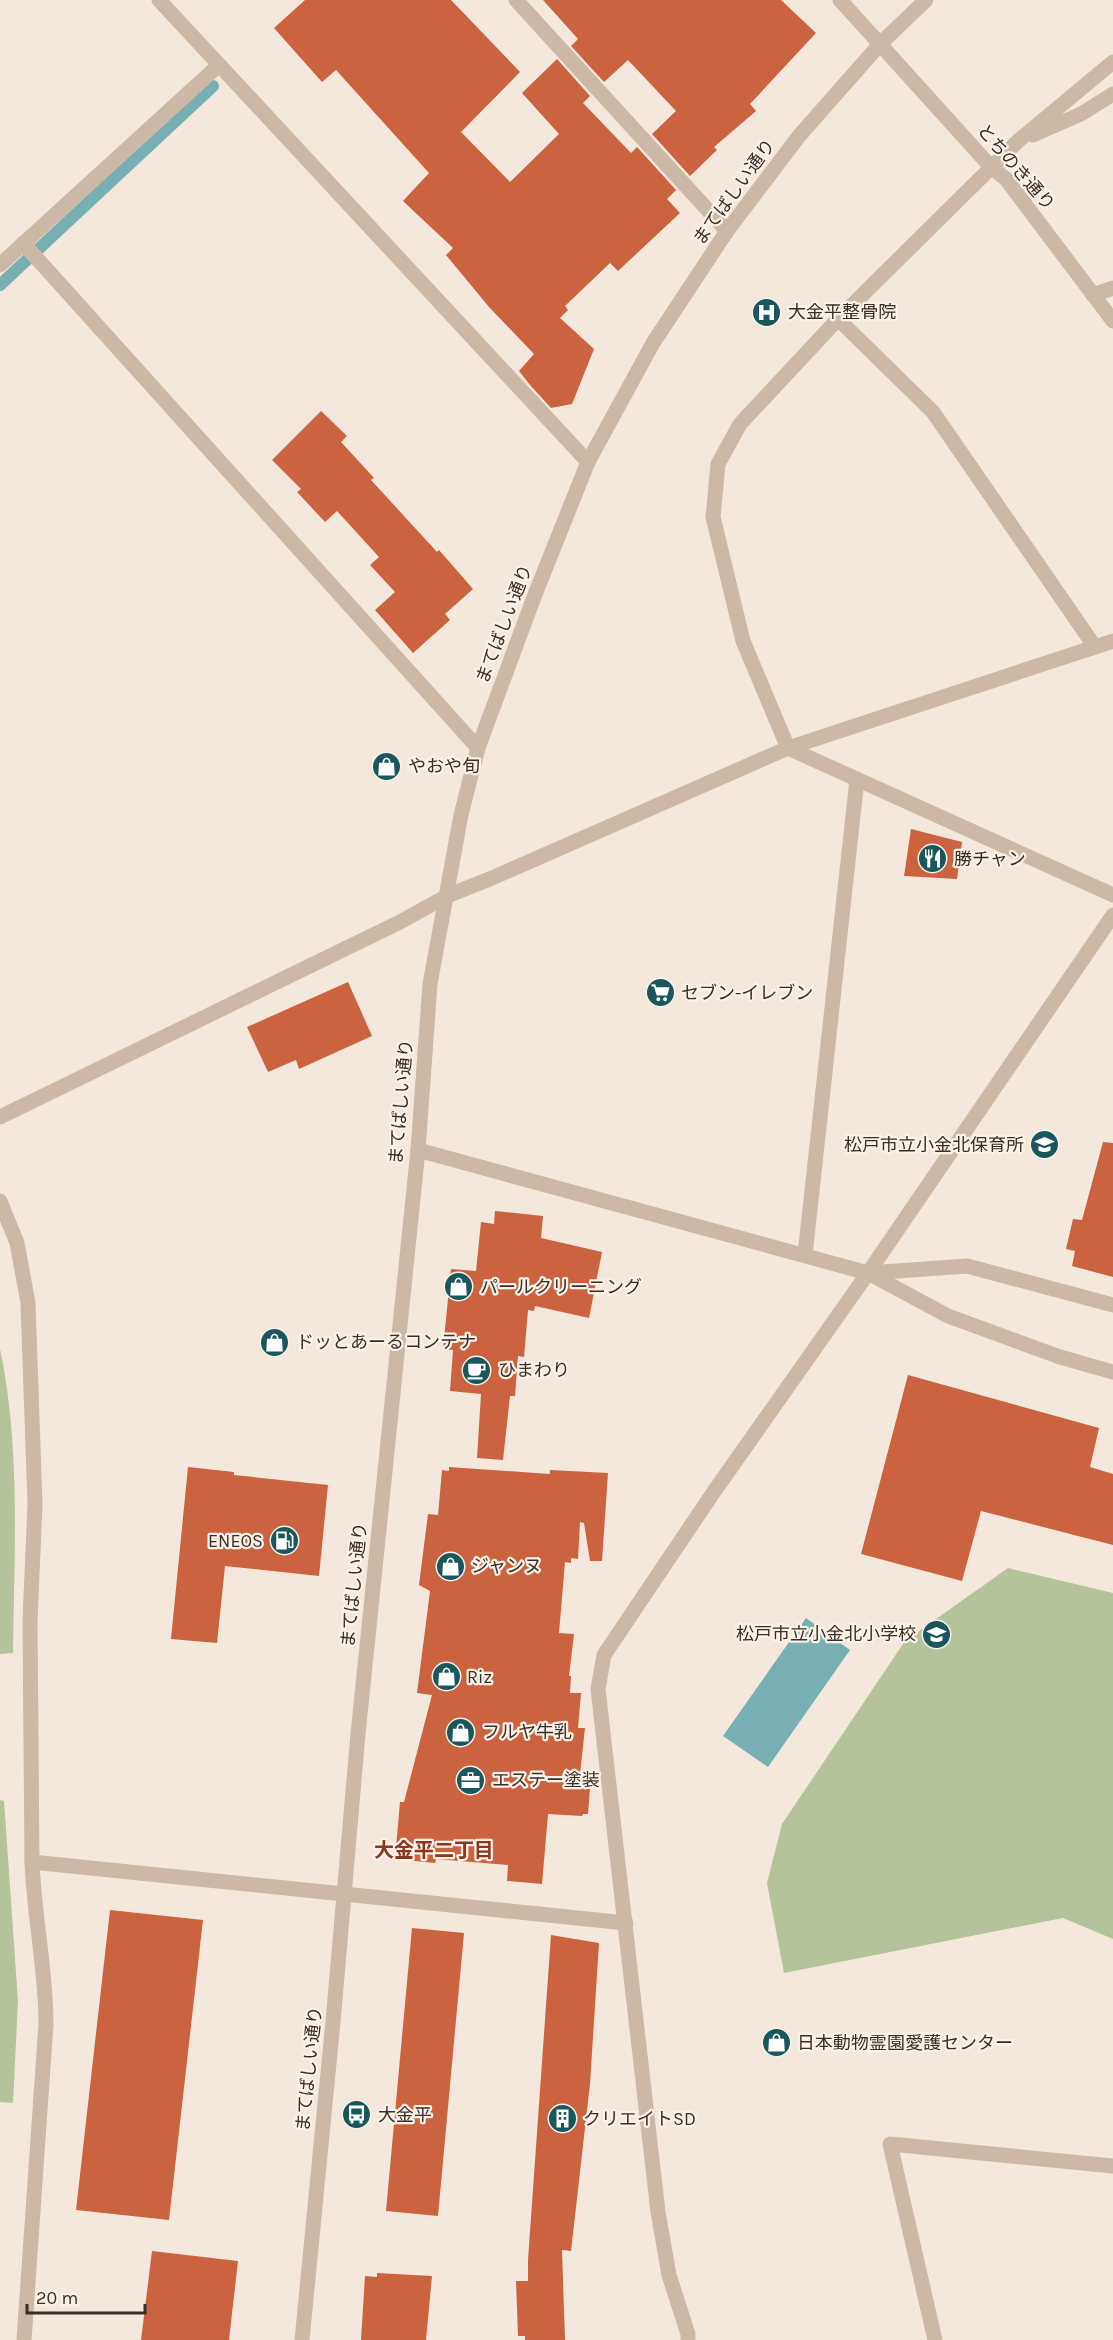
<svg xmlns="http://www.w3.org/2000/svg" width="1113" height="2340" font-family="Karla,'Noto Sans JP',sans-serif">
	<style>
		.green { fill: #b5c39a }
		.water { fill: #78afb2 }
		.lines { fill: none; stroke-linecap: round; stroke-linejoin: round }
		.stream { stroke: #78afb2; stroke-width: 12 }
		.building { fill: #cc6340 }
		.minor { stroke: #ccb8a6; stroke-width: 15 }
		.labels { text-anchor: middle; dominant-baseline: central; stroke-width: 4.5; stroke-linejoin: round; paint-order: stroke }
		.street-label { font-size: 18px; fill: #382d27; stroke: #faf2e8 }
		.poi-label { font-size: 18px; fill: #382d27; stroke: #faf2e8; text-anchor: start }
		.neighbourhood-label { font-size: 20px; font-weight: bold; fill: #8b371c; stroke: #faf2e8 }
	</style>
	<rect width="100%" height="100%" fill="#f3e8db"/>
	<!-- green -->
	<g class="green">
		<path d="M 0,1349 C 21,1448 14,1552 13,1653 L 0,1654 Z"/>
		<path d="M 1008,1568 L 1113,1593 L 1113,1939 L 1063,1918 L 784,1973 L 767,1883 L 782,1824 L 905,1641 Z"/>
		<path d="M 0,1800 L 4,1801 L 18,2001 L 13,2103 L 0,2102 Z"/>
	</g>
	<!-- water -->
	<path class="water" d="M 806,1618 L 850,1650 L 768,1767 L 723,1736 Z"/>
	<g class="lines">
		<!-- stream -->
		<path class="stream" d="M 0,285 L 213,86"/>
	</g>
	<!-- building -->
	<g class="building">
		<path d="M 305,0 L 451,0 L 520,72 L 461,132 L 510,182 L 559,134 L 522,93 L 557,59 L 590,96 L 583,103 L 631,153 L 637,147 L 676,190 L 667,199 L 680,213 L 618,271 L 610,263 L 565,306 L 568,310 L 560,318 L 594,349 L 572,404 L 551,408 L 530,385 L 519,371 L 534,354 L 489,307 L 446,255 L 453,248 L 403,201 L 429,173 L 336,70 L 322,82 L 274,28 Z"/>
		<path d="M 543,0 L 781,0 L 816,33 L 750,104 L 756,111 L 714,147 L 717,150 L 690,176 L 652,134 L 676,111 L 628,60 L 604,82 L 571,46 L 578,39 Z"/>
		<path d="M 321,411 L 347,436 L 341,442 L 374,478 L 371,480 L 437,552 L 439,550 L 473,589 L 445,614 L 450,620 L 413,653 L 375,610 L 395,592 L 370,565 L 379,557 L 337,511 L 325,522 L 297,492 L 301,489 L 272,460 Z"/>
		<path d="M 911,829 L 962,842 L 957,879 L 904,876 Z"/>
		<path d="M 348,982 L 372,1036 L 299,1069 L 296,1060 L 268,1072 L 247,1027 Z"/>
		<path d="M 1103,1142 L 1113,1143 L 1113,1277 L 1072,1266 L 1075,1251 L 1066,1249 L 1073,1219 L 1082,1220 Z"/>
		<path d="M 495,1211 L 543,1216 L 541,1238 L 602,1252 L 589,1318 L 535,1306 L 534,1311 L 528,1310 L 524,1357 L 518,1356 L 515,1396 L 510,1396 L 503,1460 L 477,1458 L 481,1394 L 450,1391 L 453,1350 L 443,1349 L 451,1269 L 476,1271 L 481,1222 L 494,1224 Z"/>
		<path d="M 908,1375 L 1099,1428 L 1090,1467 L 1113,1474 L 1113,1545 L 981,1511 L 962,1581 L 861,1554 Z"/>
		<path d="M 188,1467 L 234,1472 L 234,1475 L 328,1485 L 319,1576 L 225,1566 L 217,1643 L 171,1639 Z"/>
		<path d="M 449,1467 L 550,1474 L 550,1470 L 608,1473 L 602,1561 L 590,1561 L 584,1523 L 580,1522 L 578,1559 L 571,1558 L 571,1563 L 565,1562 L 559,1633 L 574,1634 L 569,1676 L 571,1676 L 570,1693 L 581,1693 L 578,1728 L 585,1728 L 580,1774 L 591,1775 L 588,1814 L 583,1814 L 582,1816 L 548,1814 L 542,1884 L 507,1881 L 508,1865 L 436,1859 L 435,1863 L 395,1859 L 400,1802 L 404,1802 L 432,1695 L 417,1693 L 430,1591 L 419,1585 L 428,1514 L 438,1515 L 442,1470 L 449,1471 Z"/>
		<path d="M 110,1910 L 203,1920 L 169,2220 L 76,2210 Z"/>
		<path d="M 412,1928 L 464,1933 L 438,2216 L 386,2211 Z"/>
		<path d="M 551,1935 L 599,1943 L 590,2084 L 571,2251 L 562,2250 L 565,2340 L 525,2340 L 525,2336 L 518,2336 L 516,2281 L 528,2281 L 528,2260 Z"/>
		<path d="M 152,2251 L 238,2261 L 229,2340 L 141,2340 Z"/>
		<path d="M 377,2273 L 432,2276 L 426,2340 L 361,2340 L 365,2276 L 377,2277 Z"/>
	</g>
	<g class="lines">
		<!-- minor -->
		<g class="minor">
			<path d="M 159,0 L 588,462"/>
			<path d="M 516,0 L 727,231"/>
			<path d="M 840,0 L 991,167 L 1006,179 L 1113,321"/>
			<path d="M 1113,62 L 1018,141 L 838,319 L 740,424 L 718,464 L 713,517 L 743,641 L 788,748 L 1113,895"/>
			<path d="M 1033,135 L 1081,114 L 1113,94"/>
			<path d="M 23,243 L 478,748"/>
			<path d="M 0,265 L 219,65"/>
			<path d="M 1093,295 L 1113,288"/>
			<path d="M 838,319 L 933,412 L 1095,647"/>
			<path d="M 0,1117 L 400,922 L 447,896 L 492,878 L 788,748 L 1113,641"/>
			<path d="M 418,1150 L 868,1273 L 948,1316 L 1060,1357 L 1113,1372"/>
			<path d="M 0,1201 L 17,1243 L 28,1303 L 35,1504 L 30,1620 L 32,1862 C 34,1916 46,1970 46,2024 L 24,2340"/>
			<path d="M 805,1255 L 857,779"/>
			<path d="M 868,1273 L 967,1266 L 1113,1305"/>
			<path d="M 32,1862 L 626,1923"/>
			<path d="M 302,2340 L 333,2022 L 358,1734 L 418,1150 L 430,984 L 461,815 L 478,748 L 534,597 L 588,462 L 653,343 L 727,231 L 799,136 L 881,43 L 926,0"/>
			<path d="M 688,2340 L 688,2334 L 669,2275 L 658,2212 L 598,1689 L 604,1655 L 713,1493 L 868,1273 L 1113,915"/>
			<path d="M 935,2340 L 890,2144 L 1113,2166"/>
		</g>
	</g>
	<!-- icons -->
	<defs>
		<symbol id="hospital-disc" viewBox="-11 -11 22 22"><circle r="9.5" fill="#1a575c" stroke="#faf2e8"/><path d="M-5-5h3v3.5h4V-5h3V5h-3V1.5h-4V5h-3Z" fill="#fff"/></symbol>
		<symbol id="shop-disc" viewBox="-11 -11 22 22"><circle r="9.5" fill="#1a575c" stroke="#faf2e8"/><path d="M-5-2.5h2.3a2.7 3.5 0 0 1 5.4 0H5L5.5 6h-11ZM-1.5-2.5h3a1.5 2.3 0 0 0-3 0Z" fill="#fff"/></symbol>
		<symbol id="restaurant-disc" viewBox="-11 -11 22 22"><circle r="9.5" fill="#1a575c" stroke="#faf2e8"/><path d="M-5-6h1v4h1v-4h1v4h1v-4h1v5L-1.5 .5V6h-2V.5L-5-1ZM5-6V6H3V1.5H1.5Q1.5-4 5-6Z" fill="#fff"/></symbol>
		<symbol id="supermarket-disc" viewBox="-11 -11 22 22"><circle r="9.5" fill="#1a575c" stroke="#faf2e8"/><path d="M-6-5.5h2.5l.6 2H6L4.5 2H-2.5L-4.4-4H-6ZM-1.5 3.2a1.3 1.3 0 1 0 .1 0ZM3 3.2a1.3 1.3 0 1 0 .1 0Z" fill="#fff"/></symbol>
		<symbol id="school-disc" viewBox="-11 -11 22 22"><circle r="9.5" fill="#1a575c" stroke="#faf2e8"/><path d="M0-5L7-2L0 1L-7-2ZM-4 1L0 2.5L4 1V4Q0 6-4 4Z" fill="#fff"/></symbol>
		<symbol id="cafe-disc" viewBox="-11 -11 22 22"><circle r="9.5" fill="#1a575c" stroke="#faf2e8"/><path d="M-5.5-4.5H6V0H3Q3 3.5 0 3.5H-2.5Q-5.5 3.5-5.5 0ZM3-3.2v2h1.7v-2ZM-6 4.5H4V6H-6Z" fill="#fff"/></symbol>
		<symbol id="fuel-disc" viewBox="-11 -11 22 22"><circle r="9.5" fill="#1a575c" stroke="#faf2e8"/><path d="M-5.5-6h7V0h2V4h1.3V-2.5L3-4.5l.8-.8L6-3V5H2.5V1h-1V6h-7ZM-4.2-4.7v3.2H.2V-4.7Z" fill="#fff"/></symbol>
		<symbol id="office-disc" viewBox="-11 -11 22 22"><circle r="9.5" fill="#1a575c" stroke="#faf2e8"/><path d="M-6-3h4V-5.5h4V-3h4V5H-6ZM-1-4.5V-3h2v-1.5ZM-6 0V1H6V0Z" fill="#fff"/></symbol>
		<symbol id="bus-disc" viewBox="-11 -11 22 22"><circle r="9.5" fill="#1a575c" stroke="#faf2e8"/><path d="M-5-6H5V4H4V6H2V4H-2V6H-4V4H-5ZM-3.5-4V0h7V-4ZM-3.5 1.2v1.5H-2V1.2ZM2 1.2v1.5H3.5V1.2Z" fill="#fff"/></symbol>
		<symbol id="building-disc" viewBox="-11 -11 22 22"><circle r="9.5" fill="#1a575c" stroke="#faf2e8"/><path d="M-4-6H4V6H1V3H-1V6H-4ZM-2.5-4.3h1.7v1.8h-1.7ZM.8-4.3h1.7v1.8H.8ZM-2.5-1h1.7V.8h-1.7ZM.8-1h1.7V.8H.8Z" fill="#fff"/></symbol>
	</defs>
	<g fill-rule="evenodd">
		<use href="#hospital-disc" x="750" y="296" width="33" height="33"/>
		<use href="#shop-disc" x="370" y="750" width="33" height="33"/>
		<use href="#restaurant-disc" x="916" y="842" width="33" height="33"/>
		<use href="#supermarket-disc" x="644" y="976" width="33" height="33"/>
		<use href="#school-disc" x="1028" y="1128" width="33" height="33"/>
		<use href="#shop-disc" x="442" y="1270" width="33" height="33"/>
		<use href="#shop-disc" x="258" y="1326" width="33" height="33"/>
		<use href="#cafe-disc" x="460" y="1354" width="33" height="33"/>
		<use href="#fuel-disc" x="268" y="1524" width="33" height="33"/>
		<use href="#shop-disc" x="434" y="1550" width="33" height="33"/>
		<use href="#school-disc" x="920" y="1618" width="33" height="33"/>
		<use href="#shop-disc" x="430" y="1660" width="33" height="33"/>
		<use href="#shop-disc" x="444" y="1716" width="33" height="33"/>
		<use href="#office-disc" x="454" y="1764" width="33" height="33"/>
		<use href="#shop-disc" x="760" y="2026" width="33" height="33"/>
		<use href="#bus-disc" x="340" y="2098" width="33" height="33"/>
		<use href="#building-disc" x="546" y="2102" width="33" height="33"/>
	</g>
	<g class="labels">
		<!-- street labels -->
		<g class="street-label">
			<text transform="translate(1016 167) rotate(49)">とちのき通り</text>
			<text transform="translate(734 192) rotate(-54)">まてばしい通り</text>
			<text transform="translate(504 624) rotate(-69)">まてばしい通り</text>
			<text transform="translate(401 1102) rotate(-85)">まてばしい通り</text>
			<text transform="translate(354 1585) rotate(-84)">まてばしい通り</text>
			<text transform="translate(309 2069) rotate(-84)">まてばしい通り</text>
		</g>
		<!-- poi labels -->
		<g class="poi-label">
			<text x="788" y="312">大金平整骨院</text>
			<text x="408" y="766">やおや旬</text>
			<text x="954" y="859">勝チャン</text>
			<text x="681" y="993">セブン-イレブン</text>
			<text x="1024" y="1145" text-anchor="end">松戸市立小金北保育所</text>
			<text x="480" y="1287">パールクリーニング</text>
			<text x="296" y="1342">ドッとあーるコンテナ</text>
			<text x="498" y="1370">ひまわり</text>
			<text x="263" y="1541" text-anchor="end">ENEOS</text>
			<text x="471" y="1566">ジャンヌ</text>
			<text x="916" y="1634" text-anchor="end">松戸市立小金北小学校</text>
			<text x="467" y="1677">Riz</text>
			<text x="482" y="1732">フルヤ牛乳</text>
			<text x="492" y="1780">エステー塗装</text>
			<text x="797" y="2043">日本動物霊園愛護センター</text>
			<text x="378" y="2115">大金平</text>
			<text x="583" y="2119">クリエイトSD</text>
		</g>
		<!-- neighbourhood labels -->
		<g class="neighbourhood-label">
			<text x="434" y="1850">大金平二丁目</text>
		</g>
	</g>
	<!-- scale -->
	<path d="M27 2304v9h118v-9" fill="none" stroke="#382d27" stroke-width="3"/>
	<text x="36" y="2304" font-size="18" fill="#382d27" stroke="#faf2e8" stroke-width="4.5" paint-order="stroke">20 m</text>
</svg>
